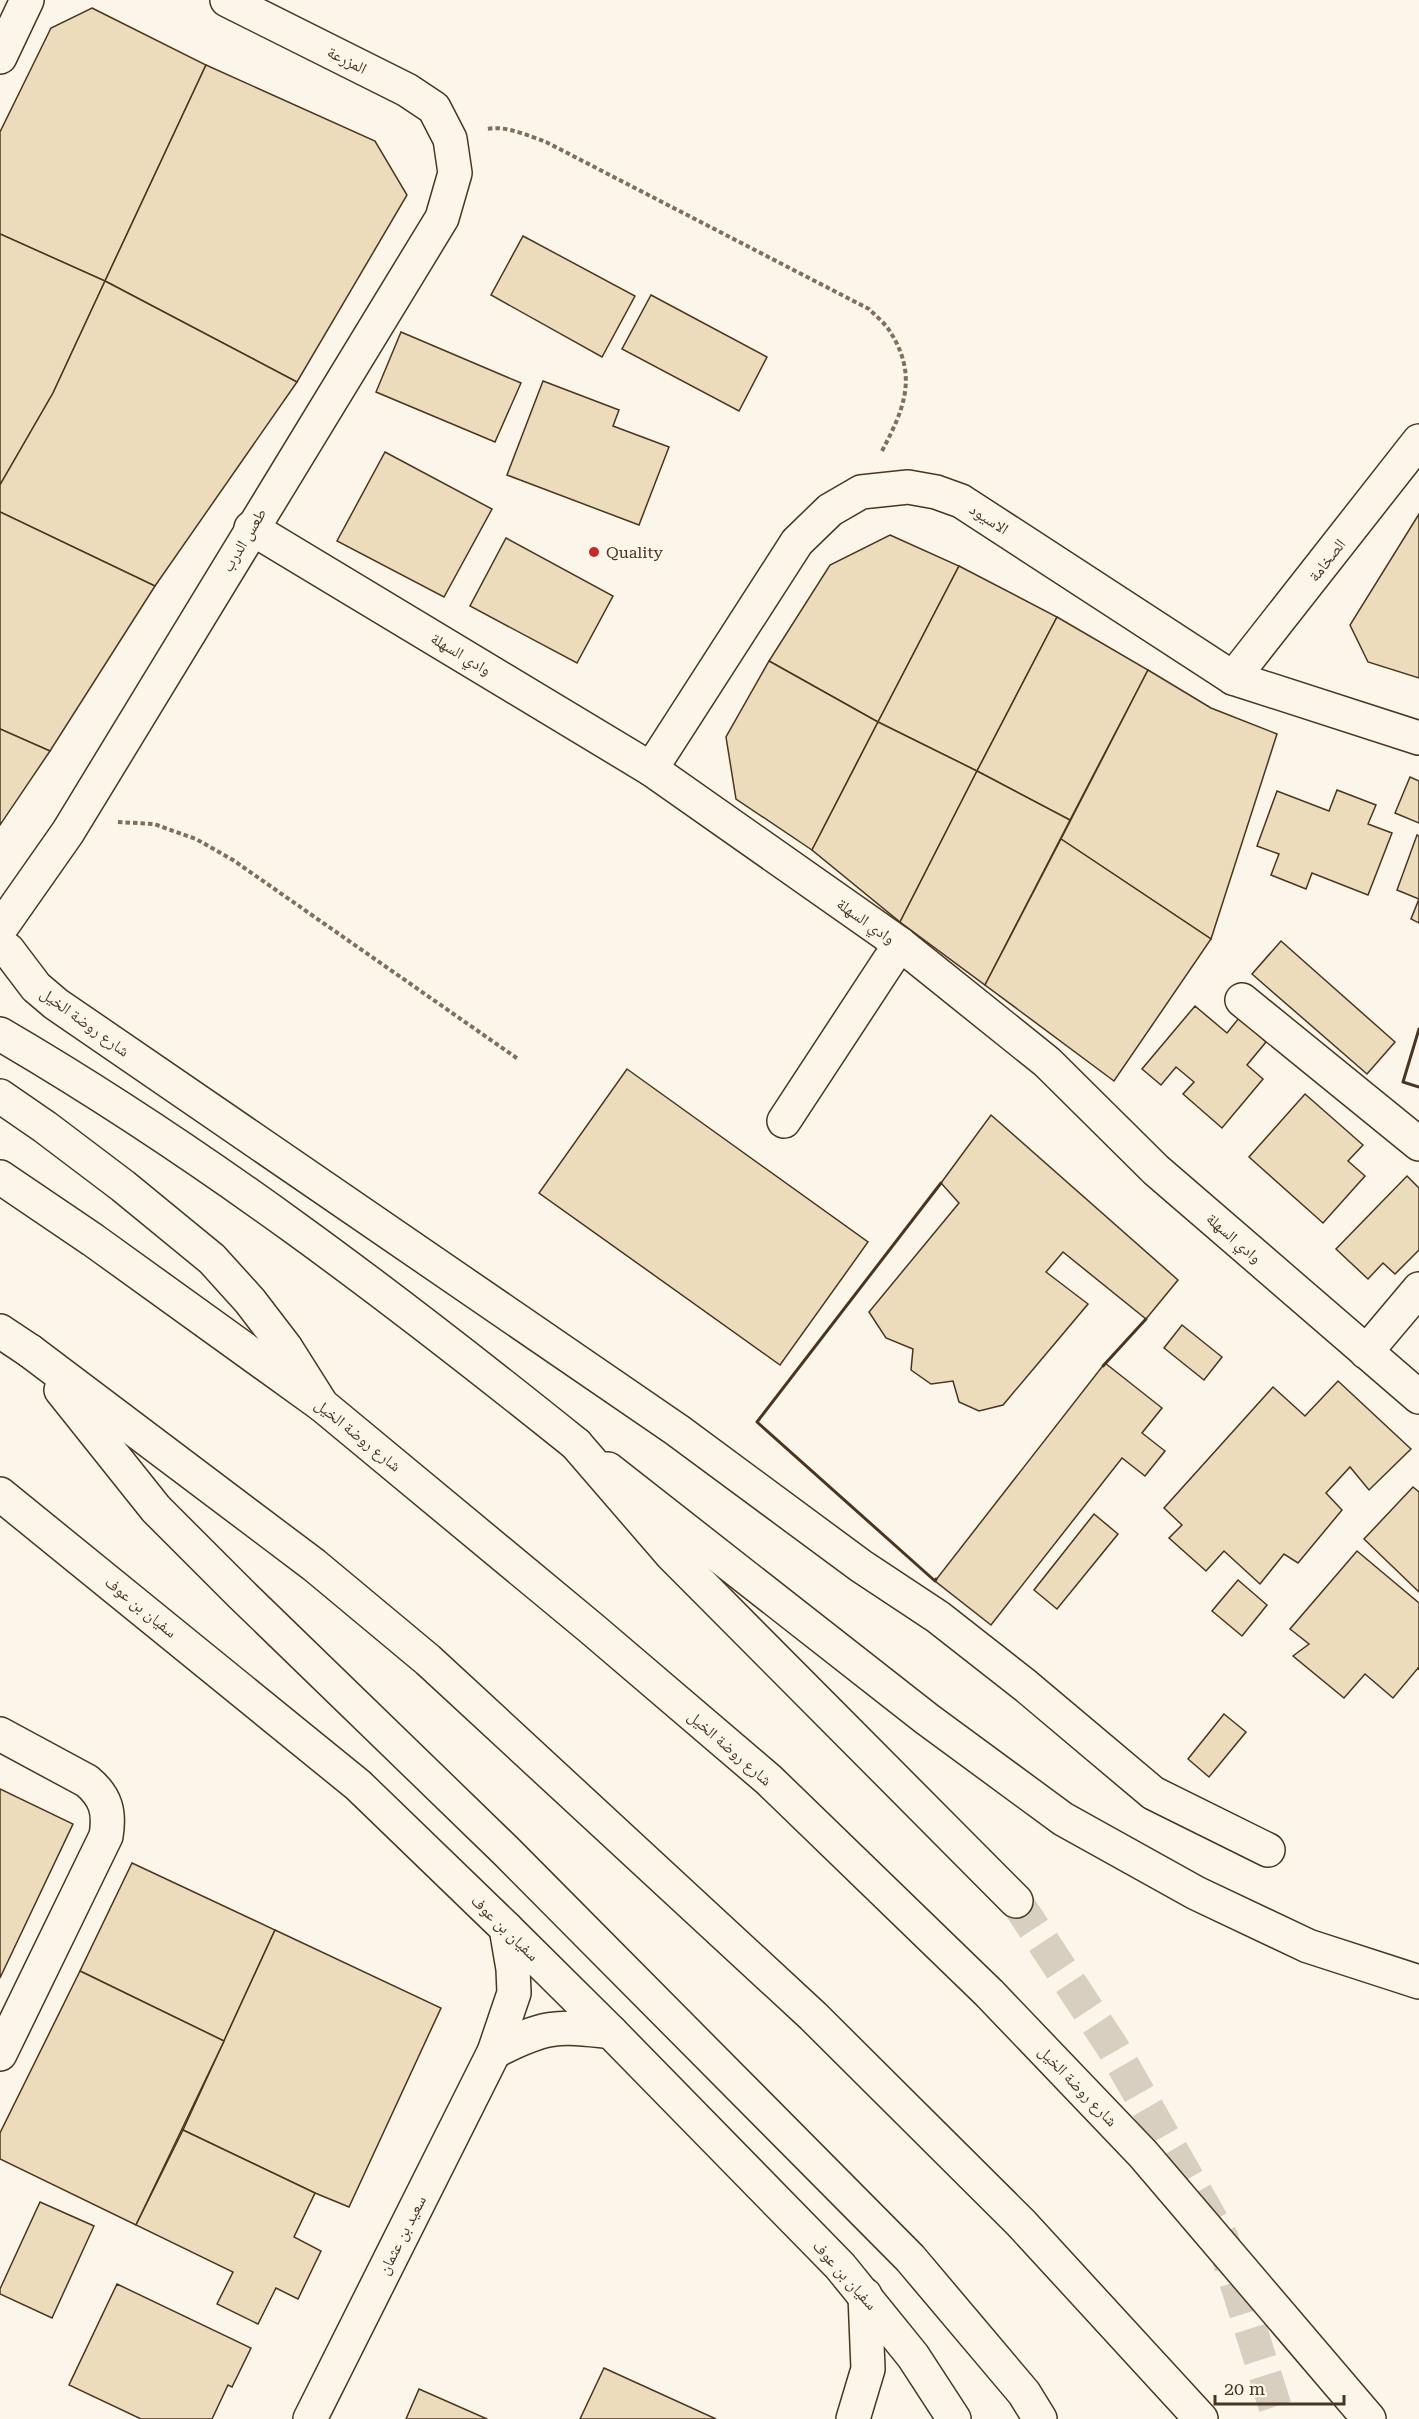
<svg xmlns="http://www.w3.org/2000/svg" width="1419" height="2419" font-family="'Roboto Serif','Noto Naskh Arabic',serif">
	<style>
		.building { fill: #ecdcbc; stroke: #4a3520; stroke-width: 1.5 }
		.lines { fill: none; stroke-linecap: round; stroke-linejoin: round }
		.highway-tunnel { stroke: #d8cfc1; stroke-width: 33; stroke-dasharray: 33 16; stroke-linecap: butt }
		.minor-casing { stroke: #4a3520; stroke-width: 36 }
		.major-casing { stroke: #4a3520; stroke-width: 36 }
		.highway-casing { stroke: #4a3520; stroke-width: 36 }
		.path { stroke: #7f6f5c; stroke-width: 4; stroke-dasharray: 4.5 3; stroke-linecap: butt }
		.minor { stroke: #fbf6e9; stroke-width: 33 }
		.major { stroke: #fbf6e9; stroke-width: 33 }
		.highway { stroke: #fbf6e9; stroke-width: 33 }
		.wall { stroke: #4a3520; stroke-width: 3 }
		.poi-dot { fill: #c62828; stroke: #fbf6e9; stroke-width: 2 }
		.labels { text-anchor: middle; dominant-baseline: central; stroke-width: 4.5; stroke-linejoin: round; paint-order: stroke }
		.street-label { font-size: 16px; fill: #4a3520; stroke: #fbf6e9 }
		.poi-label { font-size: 16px; fill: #4a3520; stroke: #fbf6e9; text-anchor: start }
	</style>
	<rect width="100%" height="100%" fill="#fbf6e9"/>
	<!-- building -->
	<g class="building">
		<path d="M 92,8 L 206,65 L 105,281 L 0,234 L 0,132 L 51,28 Z"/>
		<path d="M 206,65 L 375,141 L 407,195 L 297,382 L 105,281 Z"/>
		<path d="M 0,234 L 105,281 L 53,393 L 0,485 Z"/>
		<path d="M 523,236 L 635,296 L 602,357 L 491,295 Z"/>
		<path d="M 105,281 L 297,382 L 155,586 L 0,512 L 0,485 L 53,393 Z"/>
		<path d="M 651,295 L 767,357 L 739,411 L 622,349 Z"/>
		<path d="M 401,332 L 521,383 L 495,442 L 376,392 Z"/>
		<path d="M 543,381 L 619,410 L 613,426 L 669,447 L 639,525 L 507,475 Z"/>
		<path d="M 385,452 L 492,509 L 444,597 L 337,541 Z"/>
		<path d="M 0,512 L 155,586 L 50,751 L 0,729 Z"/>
		<path d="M 1419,514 L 1419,678 L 1368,662 L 1350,625 Z"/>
		<path d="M 890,535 L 959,566 L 878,722 L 769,661 L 830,565 Z"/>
		<path d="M 506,538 L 613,596 L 577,663 L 470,606 Z"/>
		<path d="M 959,566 L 1057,617 L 977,771 L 878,722 Z"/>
		<path d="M 1057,617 L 1148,670 L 1070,820 L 977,771 Z"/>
		<path d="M 769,661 L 878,722 L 812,850 L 736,799 L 726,737 Z"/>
		<path d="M 1148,670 L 1211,708 L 1277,734 L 1211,939 L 1061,839 Z"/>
		<path d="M 878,722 L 977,771 L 900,922 L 812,850 Z"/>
		<path d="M 0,729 L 50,751 L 0,825 Z"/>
		<path d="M 977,771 L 1070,820 L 985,985 L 900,922 Z"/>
		<path d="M 1410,777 L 1419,781 L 1419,823 L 1395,813 Z"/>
		<path d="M 1337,790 L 1376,805 L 1368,824 L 1392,833 L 1368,895 L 1312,873 L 1306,889 L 1271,875 L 1279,854 L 1257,846 L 1277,791 L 1329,811 Z"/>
		<path d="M 1417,835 L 1419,836 L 1419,923 L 1411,919 L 1419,899 L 1397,890 Z"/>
		<path d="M 1061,839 L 1211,939 L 1114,1081 L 985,985 Z"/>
		<path d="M 1281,941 L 1395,1042 L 1367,1074 L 1252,974 Z"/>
		<path d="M 1195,1006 L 1227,1033 L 1239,1018 L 1266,1042 L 1247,1065 L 1263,1079 L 1222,1128 L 1183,1094 L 1194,1082 L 1176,1067 L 1161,1085 L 1142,1069 Z"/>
		<path d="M 627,1069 L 868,1242 L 780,1365 L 539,1193 Z"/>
		<path d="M 1305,1094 L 1363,1145 L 1348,1161 L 1365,1176 L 1323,1223 L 1249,1157 Z"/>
		<path d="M 991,1115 L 1178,1280 L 1146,1319 L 1063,1252 L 1046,1272 L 1088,1304 L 1003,1405 L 979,1411 L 959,1402 L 953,1381 L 931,1384 L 911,1370 L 913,1349 L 886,1338 L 869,1312 L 959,1203 L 941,1183 Z"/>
		<path d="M 1407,1176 L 1419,1188 L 1419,1250 L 1395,1274 L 1383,1263 L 1368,1279 L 1336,1249 Z"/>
		<path d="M 1182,1325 L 1222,1357 L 1204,1380 L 1164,1348 Z"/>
		<path d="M 1105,1363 L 1162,1408 L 1142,1433 L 1165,1451 L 1145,1476 L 1122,1458 L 991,1625 L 935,1581 Z"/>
		<path d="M 1338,1381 L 1411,1449 L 1369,1490 L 1350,1467 L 1326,1493 L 1342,1510 L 1298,1563 L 1284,1554 L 1260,1584 L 1224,1551 L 1206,1571 L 1169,1538 L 1182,1525 L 1164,1508 L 1273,1387 L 1305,1416 Z"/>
		<path d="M 1413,1487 L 1419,1492 L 1419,1592 L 1364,1539 Z"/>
		<path d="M 1094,1514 L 1118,1534 L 1057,1609 L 1034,1590 Z"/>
		<path d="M 1357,1551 L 1419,1603 L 1419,1670 L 1418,1668 L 1393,1698 L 1365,1674 L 1344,1698 L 1293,1656 L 1309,1644 L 1290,1629 Z"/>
		<path d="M 1238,1580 L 1267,1605 L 1242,1636 L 1212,1611 Z"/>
		<path d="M 1224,1714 L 1246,1732 L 1209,1777 L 1188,1759 Z"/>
		<path d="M 0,1789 L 73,1824 L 0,1978 Z"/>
		<path d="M 132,1863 L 275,1930 L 224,2041 L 80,1971 Z"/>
		<path d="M 275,1930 L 441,2008 L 349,2207 L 315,2193 L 183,2130 Z"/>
		<path d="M 80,1971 L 224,2041 L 136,2225 L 0,2159 L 0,2133 Z"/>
		<path d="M 183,2130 L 315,2193 L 294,2237 L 321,2251 L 298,2299 L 276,2288 L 258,2324 L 217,2304 L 233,2272 L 136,2225 Z"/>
		<path d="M 40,2202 L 94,2226 L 52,2318 L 0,2294 L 0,2289 Z"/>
		<path d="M 117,2284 L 251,2348 L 232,2387 L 228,2385 L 212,2419 L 141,2419 L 69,2385 Z"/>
		<path d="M 604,2368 L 716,2419 L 580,2419 Z"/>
		<path d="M 419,2389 L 487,2419 L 406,2419 Z"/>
	</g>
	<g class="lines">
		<!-- highway-tunnel -->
		<path class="highway-tunnel" d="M 1016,1901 L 1113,2048 L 1222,2238 L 1279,2419"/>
		<defs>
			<g id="minor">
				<path d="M 0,57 L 27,0"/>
				<path d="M 251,528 L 651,769 L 900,944 L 1047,1062 L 1156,1170 L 1419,1397"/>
				<path d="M 1233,678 L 1419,441"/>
				<path d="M 651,769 L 797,542 L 830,510 L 861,492 L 908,487 L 936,492 L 961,501 L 1233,678 L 1419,738"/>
				<path d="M 0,929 L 68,832 L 442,218 L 455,173 L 450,139 L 434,108 L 407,90 L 227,0"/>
				<path d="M 0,945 L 8,950 L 36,987 L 56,1004 L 677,1430 L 861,1566 L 938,1617 L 1026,1686 L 1153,1793 L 1268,1850"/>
				<path d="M 1242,1000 L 1419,1144"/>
				<path d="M 0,1034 C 204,1153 393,1297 576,1444"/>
				<path d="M 784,1121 L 900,944"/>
				<path d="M 1366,1352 L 1419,1289"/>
				<path d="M 0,1494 L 358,1785 L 506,1928 L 611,2032 L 840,2266 L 913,2356 L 954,2419"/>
				<path d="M 0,1734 L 87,1781 C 106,1797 110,1812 106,1836 L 0,2054"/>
				<path d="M 494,2052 C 543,2026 556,2025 611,2032"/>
				<path d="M 310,2419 L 494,2052 L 514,1993 L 513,1969 L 506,1928"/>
				<path d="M 853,2419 L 868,2369 L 865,2295"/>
			</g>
			<g id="major">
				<path d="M 0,1177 L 93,1240 L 322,1405"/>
				<path d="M 0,1331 L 30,1351"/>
				<path d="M 608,1469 L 927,1719 L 1063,1819 L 1196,1893 L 1308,1946 L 1419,1982"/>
			</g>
			<g id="highway">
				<path d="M 0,1096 L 45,1127 L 123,1186 L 212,1259 L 250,1301 L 286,1348 L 322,1405 L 591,1628 L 769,1780 L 989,1993 L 1143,2154 L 1369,2419"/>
				<path d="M 30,1351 L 314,1565 L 428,1660 L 813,2016 L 1021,2223 L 1201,2419"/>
				<path d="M 61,1390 L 156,1509 L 241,1594 L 506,1851 L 910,2258 L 1024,2393 L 1040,2419"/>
				<path d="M 576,1444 L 671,1554 L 1016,1901"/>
			</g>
		</defs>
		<!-- minor casing -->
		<use href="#minor" class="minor-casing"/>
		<!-- major casing -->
		<use href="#major" class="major-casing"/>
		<!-- highway casing -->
		<use href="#highway" class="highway-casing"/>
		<!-- path -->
		<g class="path">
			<path d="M 488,129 C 505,125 529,136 546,142 L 869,309 C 876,316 886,324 891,333 C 918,377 904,409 882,451"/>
			<path d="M 118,822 L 154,824 L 196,839 L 233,860 L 518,1059"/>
		</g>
		<!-- minor -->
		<use href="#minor" class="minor"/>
		<!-- major -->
		<use href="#major" class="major"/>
		<!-- highway -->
		<use href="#highway" class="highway"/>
		<!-- wall -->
		<g class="wall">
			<path d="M 1419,1029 L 1403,1082 L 1419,1087"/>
			<path d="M 1103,1366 L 1146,1319"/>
			<path d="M 936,1579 L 935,1581 L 757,1422 L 941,1183"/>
		</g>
	</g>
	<!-- markers -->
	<circle class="poi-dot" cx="594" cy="552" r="6"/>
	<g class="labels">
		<!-- street labels -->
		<g class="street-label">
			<text transform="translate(347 60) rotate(27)">المزرعة</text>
			<text transform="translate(989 519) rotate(33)">الاسيود</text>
			<text transform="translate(244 540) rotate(-59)">طعس الدرب</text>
			<text transform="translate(1327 560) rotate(-52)">الصخامة</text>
			<text transform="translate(461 654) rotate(31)">وادي السهلة</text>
			<text transform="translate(866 921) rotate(35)">وادي السهلة</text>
			<text transform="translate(85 1022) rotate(36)">شارع روضة الخيل</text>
			<text transform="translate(1234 1238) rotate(41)">وادي السهلة</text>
			<text transform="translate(358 1435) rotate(39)">شارع روضة الخيل</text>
			<text transform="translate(141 1607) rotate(39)">سفيان بن عوف</text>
			<text transform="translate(730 1748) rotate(41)">شارع روضة الخيل</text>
			<text transform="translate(505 1928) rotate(44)">سفيان بن عوف</text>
			<text transform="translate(1078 2086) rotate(46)">شارع روضة الخيل</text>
			<text transform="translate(402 2235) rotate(-63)">سعيد بن عثمان</text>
			<text transform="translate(845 2275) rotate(48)">سفيان بن عوف</text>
		</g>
		<!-- poi labels -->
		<g class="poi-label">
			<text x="606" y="552">Quality</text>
		</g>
	</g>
	<!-- scale -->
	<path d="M1215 2395v9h129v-9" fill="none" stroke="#4a3520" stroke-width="3"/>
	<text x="1224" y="2395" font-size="18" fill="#4a3520" stroke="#fbf6e9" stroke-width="4.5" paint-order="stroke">20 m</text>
</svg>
